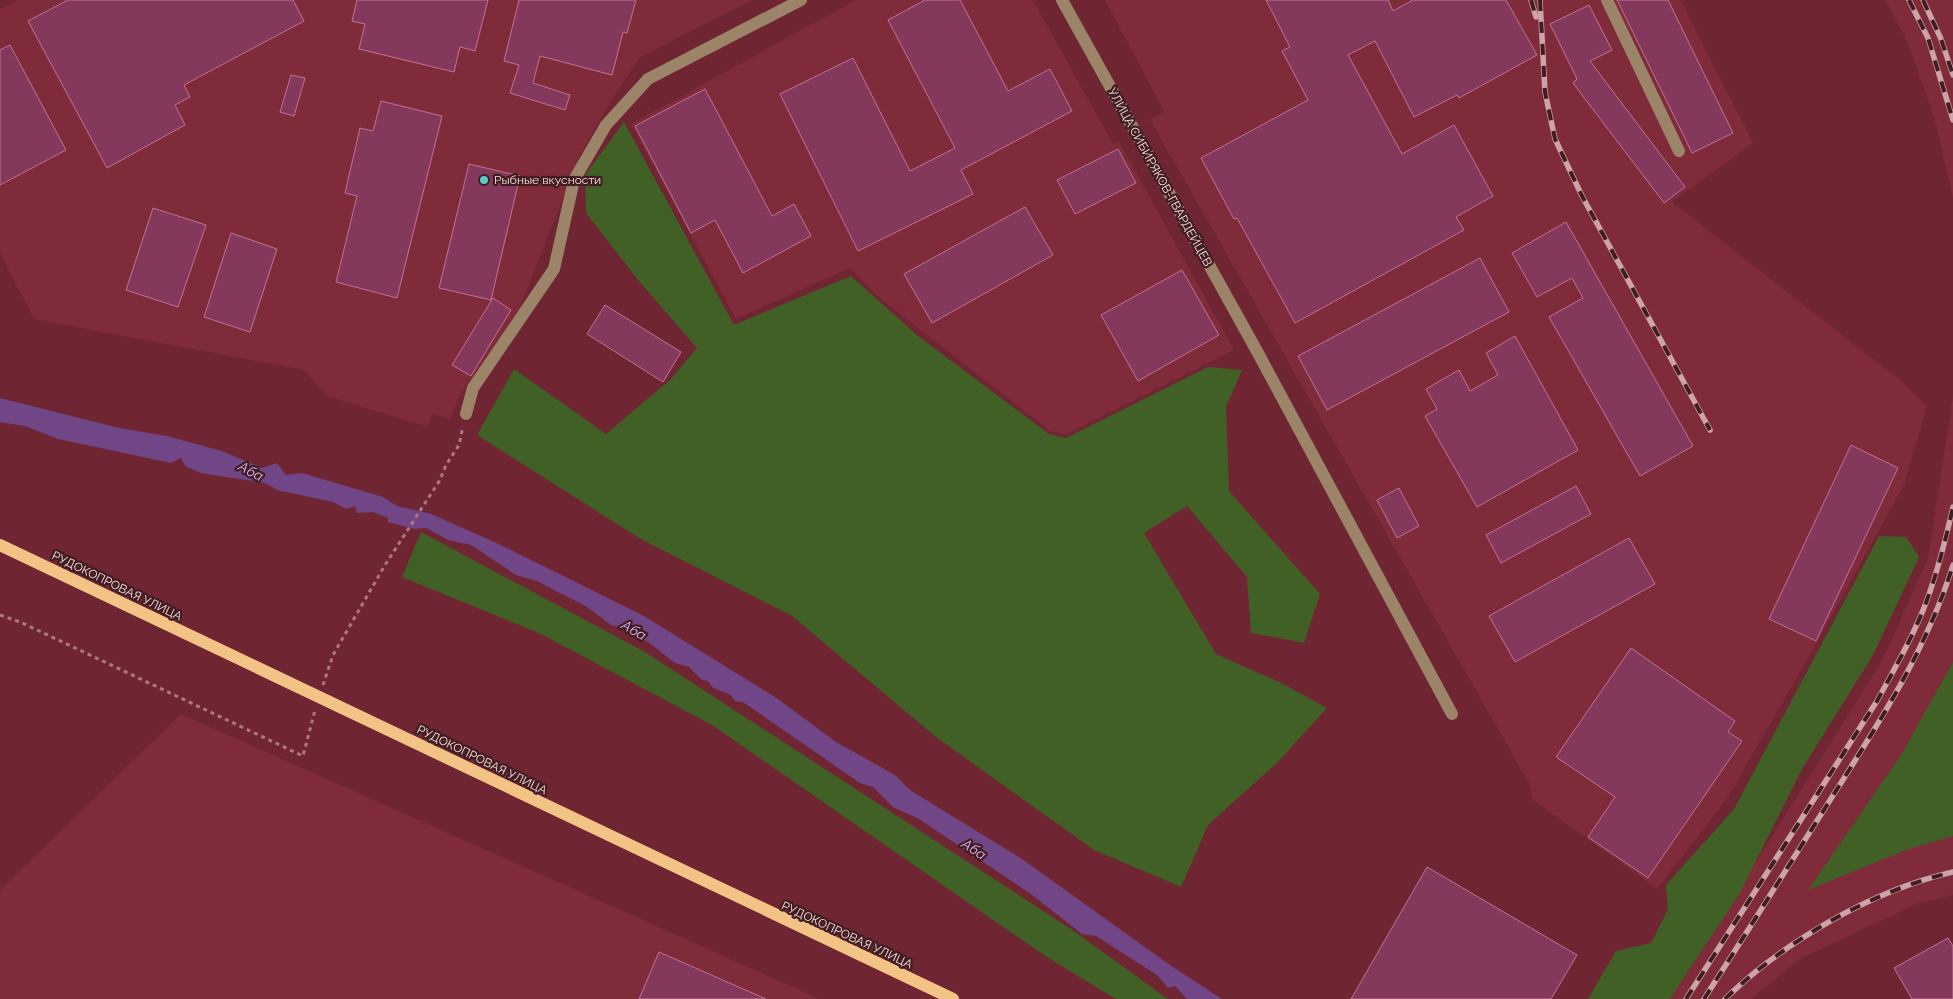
<svg xmlns="http://www.w3.org/2000/svg" width="1953" height="999" font-family="Raleway,sans-serif">
	<style>
		.built { fill: #7f2b3a }
		.green { fill: #406025 }
		.water { fill: #714687 }
		.building { fill: #84385c; stroke: #c07394 }
		.lines { fill: none; stroke-linecap: round; stroke-linejoin: round }
		.path { stroke: #ad7880; stroke-width: 3; stroke-dasharray: 4 4; stroke-linecap: butt }
		.minor { stroke: #9b8467; stroke-width: 12 }
		.major { stroke: #f3c386; stroke-width: 12 }
		.rail-casing { stroke: #cda2a8; stroke-width: 5.5 }
		.rail { stroke: #3f1d21; stroke-width: 4; stroke-dasharray: 11; stroke-linecap: butt }
		.poi-dot { fill: #53cdca; stroke: #3f1d21; stroke-width: 2 }
		.labels { text-anchor: middle; dominant-baseline: central; stroke-width: 4.5; stroke-linejoin: round; paint-order: stroke }
		.street-label { font-size: 12px; fill: #fadee0; stroke: #3f1d21 }
		.poi-label { font-size: 12px; fill: #fadee0; stroke: #3f1d21; text-anchor: start }
		.water-label { font-size: 14px; font-style: italic; fill: #e3b3fe; stroke: #3f1d21 }
	</style>
	<rect width="100%" height="100%" fill="#6f2532"/>
	<!-- built -->
	<g class="built">
		<path d="M 17,0 L 753,0 L 640,57 L 608,106 L 579,157 L 519,310 L 460,395 L 450,419 L 432,414 L 428,427 L 327,396 L 304,370 L 34,319 L 0,253 L 0,9 Z"/>
		<path d="M 856,0 L 1033,0 L 1113,144 L 1119,141 L 1234,350 L 1065,435 L 1050,431 L 881,299 L 850,268 L 736,319 L 631,124 Z"/>
		<path d="M 1105,0 L 1681,0 L 1753,143 L 1672,202 L 1900,380 L 1927,406 L 1904,485 L 1816,644 L 1727,799 L 1657,889 L 1532,799 L 1530,785 L 1150,120 L 1164,111 Z"/>
		<path d="M 1885,0 L 1953,0 L 1953,197 L 1935,120 L 1908,43 Z"/>
		<path d="M 1953,396 L 1953,895 L 1916,904 L 1800,959 L 1751,999 L 1670,999 L 1883,659 L 1928,558 Z"/>
		<path d="M 181,714 L 820,999 L 0,999 L 0,890 Z"/>
	</g>
	<!-- green -->
	<g class="green">
		<path d="M 624,122 L 734,325 L 851,276 L 918,336 L 1049,434 L 1066,438 L 1208,367 L 1242,370 L 1226,407 L 1229,491 L 1320,594 L 1304,643 L 1251,633 L 1247,577 L 1187,506 L 1144,533 L 1216,654 L 1281,683 L 1327,708 L 1278,762 L 1208,825 L 1181,887 L 1094,850 L 936,737 L 792,616 L 639,538 L 477,435 L 514,369 L 606,434 L 670,380 L 697,348 L 638,280 L 586,213 L 585,175 Z"/>
		<path d="M 421,532 L 645,652 L 1071,929 L 1168,999 L 1116,999 L 1050,959 L 1009,931 L 712,725 L 541,634 L 402,577 Z"/>
		<path d="M 1879,536 L 1906,537 L 1919,557 L 1873,655 L 1802,769 L 1740,893 L 1670,999 L 1588,999 L 1616,951 L 1651,943 L 1668,909 L 1666,885 L 1734,809 Z"/>
		<path d="M 1953,662 L 1953,836 L 1906,850 L 1808,890 L 1901,755 Z"/>
	</g>
	<!-- water -->
	<path class="water" d="M 0,398 L 119,428 L 167,436 L 222,451 L 262,468 L 277,463 L 286,475 L 302,473 L 383,497 L 397,506 L 431,514 L 499,544 L 644,616 L 775,697 L 836,742 L 895,775 L 910,790 L 1022,859 L 1167,963 L 1222,999 L 1187,999 L 1175,986 L 1168,988 L 1157,975 L 1096,936 L 1082,934 L 1031,894 L 919,819 L 893,807 L 873,787 L 860,783 L 743,702 L 735,701 L 731,695 L 713,688 L 709,682 L 701,679 L 689,667 L 675,663 L 648,642 L 624,628 L 611,625 L 587,607 L 537,581 L 516,575 L 471,545 L 448,540 L 426,528 L 415,529 L 388,522 L 388,518 L 373,512 L 357,513 L 355,506 L 346,509 L 333,502 L 277,490 L 265,483 L 201,473 L 185,466 L 181,458 L 171,463 L 58,439 L 25,426 L 0,422 Z"/>
	<!-- building -->
	<g class="building">
		<path d="M 68,0 L 293,0 L 304,21 L 184,85 L 190,97 L 175,105 L 185,125 L 107,168 L 28,21 Z"/>
		<path d="M 357,0 L 488,0 L 475,51 L 460,47 L 454,72 L 359,49 L 365,24 L 352,21 Z"/>
		<path d="M 519,0 L 636,0 L 627,33 L 623,32 L 612,75 L 540,56 L 533,83 L 570,95 L 565,110 L 510,93 L 519,65 L 504,61 Z"/>
		<path d="M 925,0 L 960,0 L 1008,91 L 1050,69 L 1072,111 L 961,170 L 973,194 L 858,251 L 780,94 L 853,58 L 910,171 L 955,148 L 888,20 Z"/>
		<path d="M 1266,0 L 1388,0 L 1393,11 L 1413,0 L 1506,0 L 1537,55 L 1459,98 L 1457,95 L 1414,117 L 1375,41 L 1348,55 L 1402,154 L 1454,125 L 1493,196 L 1456,217 L 1464,230 L 1295,323 L 1237,218 L 1234,219 L 1201,158 L 1308,100 L 1282,51 L 1290,47 Z"/>
		<path d="M 1617,0 L 1668,0 L 1733,133 L 1692,153 Z"/>
		<path d="M 1589,5 L 1612,50 L 1590,61 L 1685,187 L 1664,203 L 1573,83 L 1577,79 L 1550,24 Z"/>
		<path d="M 10,45 L 66,150 L 0,185 L 0,50 Z"/>
		<path d="M 291,75 L 305,78 L 294,116 L 280,112 Z"/>
		<path d="M 705,89 L 772,216 L 794,204 L 811,236 L 743,273 L 715,220 L 691,233 L 635,126 Z"/>
		<path d="M 381,101 L 442,116 L 397,298 L 336,282 L 357,196 L 345,193 L 360,128 L 373,131 Z"/>
		<path d="M 1118,149 L 1136,183 L 1075,214 L 1057,180 Z"/>
		<path d="M 469,164 L 520,176 L 491,300 L 439,288 Z"/>
		<path d="M 1025,207 L 1053,255 L 932,323 L 904,274 Z"/>
		<path d="M 153,208 L 206,225 L 178,307 L 126,290 Z"/>
		<path d="M 1566,222 L 1693,446 L 1640,476 L 1549,317 L 1583,298 L 1572,278 L 1537,297 L 1512,253 Z"/>
		<path d="M 231,233 L 277,249 L 250,332 L 204,317 Z"/>
		<path d="M 1480,258 L 1509,312 L 1327,410 L 1298,356 Z"/>
		<path d="M 1182,270 L 1219,335 L 1138,381 L 1101,315 Z"/>
		<path d="M 493,298 L 511,310 L 471,376 L 452,365 Z"/>
		<path d="M 605,305 L 681,352 L 663,382 L 587,334 Z"/>
		<path d="M 1515,336 L 1578,450 L 1477,507 L 1425,416 L 1437,409 L 1426,389 L 1459,370 L 1470,391 L 1498,375 L 1486,353 Z"/>
		<path d="M 1851,445 L 1898,468 L 1816,641 L 1769,619 Z"/>
		<path d="M 1576,486 L 1591,514 L 1501,563 L 1486,535 Z"/>
		<path d="M 1399,488 L 1419,526 L 1397,538 L 1377,500 Z"/>
		<path d="M 1629,538 L 1655,584 L 1515,662 L 1489,616 Z"/>
		<path d="M 1631,648 L 1735,721 L 1728,732 L 1742,741 L 1648,878 L 1588,837 L 1615,797 L 1556,757 Z"/>
		<path d="M 1427,867 L 1577,955 L 1551,999 L 1351,999 Z"/>
		<path d="M 1948,938 L 1953,946 L 1953,999 L 1912,999 L 1894,968 Z"/>
		<path d="M 659,952 L 766,999 L 639,999 Z"/>
	</g>
	<g class="lines">
		<!-- path -->
		<g class="path">
			<path d="M 0,615 L 20,622 L 71,646 L 303,756 L 315,710"/>
			<path d="M 323,685 L 333,655 L 385,565 L 440,480 L 446,465 L 459,445 L 463,426"/>
		</g>
		<!-- minor -->
		<g class="minor">
			<path d="M 1062,0 L 1258,353 L 1452,714"/>
			<path d="M 1607,0 L 1679,151"/>
			<path d="M 466,414 L 473,388 L 554,269 L 574,180 L 606,125 L 648,79 L 801,0"/>
		</g>
		<!-- major -->
		<path class="major" d="M 0,545 L 953,999"/>
		<defs>
			<g id="rail">
				<path d="M 1531,0 L 1536,17"/>
				<path d="M 1540,0 L 1545,92 L 1555,139 L 1582,196 L 1710,430"/>
				<path d="M 1909,0 L 1928,38 L 1953,120"/>
				<path d="M 1923,0 L 1941,39 L 1953,75"/>
				<path d="M 1686,999 L 1877,701 C 1895,668 1914,635 1927,600 C 1938,570 1946,538 1953,507"/>
				<path d="M 1704,999 C 1747,932 1790,864 1832,797 C 1879,723 1927,649 1953,565"/>
				<path d="M 1725,999 C 1785,941 1871,891 1953,872"/>
			</g>
		</defs>
		<!-- rail casing -->
		<use href="#rail" class="rail-casing"/>
		<!-- rail -->
		<use href="#rail" class="rail"/>
	</g>
	<!-- markers -->
	<circle class="poi-dot" cx="484" cy="180" r="5"/>
	<g class="labels">
		<!-- street labels -->
		<g class="street-label">
			<text transform="translate(1160 177) rotate(61)">УЛИЦА СИБИРЯКОВ-ГВАРДЕЙЦЕВ</text>
			<text transform="translate(117 586) rotate(26)">РУДОКОПРОВАЯ УЛИЦА</text>
			<text transform="translate(482 760) rotate(26)">РУДОКОПРОВАЯ УЛИЦА</text>
			<text transform="translate(847 935) rotate(25)">РУДОКОПРОВАЯ УЛИЦА</text>
		</g>
		<!-- poi labels -->
		<g class="poi-label">
			<text x="494" y="180">Рыбные вкусности</text>
		</g>
		<!-- water labels -->
		<g class="water-label">
			<text transform="translate(251 471) rotate(28)">Аба</text>
			<text transform="translate(634 630) rotate(30)">Аба</text>
			<text transform="translate(974 849) rotate(33)">Аба</text>
		</g>
	</g>
</svg>
